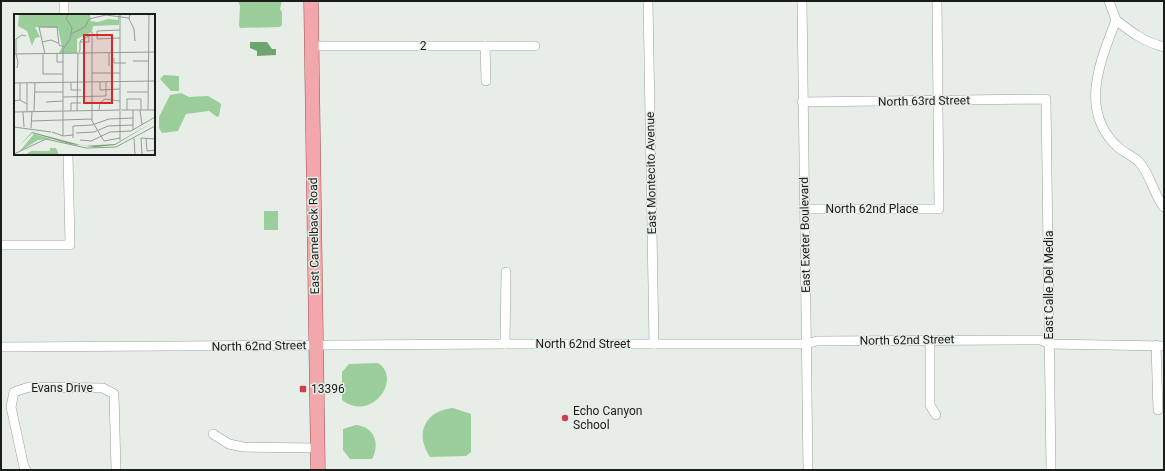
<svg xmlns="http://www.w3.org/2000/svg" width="1165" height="471" font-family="Roboto,sans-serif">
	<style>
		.green { fill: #9bce9b }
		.water { fill: #6ea56f }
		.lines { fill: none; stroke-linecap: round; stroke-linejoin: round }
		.street-casing { stroke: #99a099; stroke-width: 10 }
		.primary-casing { stroke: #9f5054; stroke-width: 15 }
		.street { stroke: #fff; stroke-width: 9 }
		.primary { stroke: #f1a7ab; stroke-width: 14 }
		.poi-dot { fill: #cf3f4f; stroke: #e7eee7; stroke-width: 1.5 }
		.labels { text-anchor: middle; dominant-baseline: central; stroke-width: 3; stroke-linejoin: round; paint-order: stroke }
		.street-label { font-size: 12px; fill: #1a1d1a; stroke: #e7eee7 }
		.poi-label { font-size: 12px; fill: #1a1d1a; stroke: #e7eee7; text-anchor: start }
		.inset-road { fill: none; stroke: #959a95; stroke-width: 1 }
		.view { fill: #d62828; fill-opacity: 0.15; stroke: #d62828; stroke-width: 2 }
		.inset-edge { fill: none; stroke: #1a1d1a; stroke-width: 2 }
	</style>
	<rect width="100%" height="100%" fill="#e7eee7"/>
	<!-- green -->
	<g class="green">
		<path d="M 238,1 L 282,1 L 280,9 L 282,12 L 282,25 L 280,27 L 240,28 L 239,26 L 240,6 Z"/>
		<path d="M 164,75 L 179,76 L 179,91 L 171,91 L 160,79 Z"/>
		<path d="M 181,93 L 189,97 L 208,96 L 220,103 L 221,105 L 219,116 L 217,117 L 209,111 L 186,114 L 178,131 L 162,133 L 159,128 L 159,117 L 170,95 Z"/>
		<rect x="264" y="211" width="14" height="19"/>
		<path d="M 378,363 C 403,379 371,423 342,400 L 342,372 L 349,364 Z"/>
		<path d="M 453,408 L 471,414 L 471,452 L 466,456 L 430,457 C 414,433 425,411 453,408 Z"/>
		<path d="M 356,425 C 375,427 380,444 372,459 L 350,459 L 343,450 L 343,429 Z"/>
	</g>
	<!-- water -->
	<path class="water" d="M 250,42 L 267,42 L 272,49 L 276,49 L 276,55 L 257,56 L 257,51 L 250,48 Z"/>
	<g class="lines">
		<defs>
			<g id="street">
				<path d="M 64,1 L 64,15"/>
				<path d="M 648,1 L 654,344"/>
				<path d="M 802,1 L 808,470"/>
				<path d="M 1109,1 L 1116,20 C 1100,62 1078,112 1119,148 C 1125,153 1133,156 1139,162 C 1150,173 1156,200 1164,207"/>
				<path d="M 1116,20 C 1132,33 1145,42 1164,47"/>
				<path d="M 311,46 L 535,46"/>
				<path d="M 485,46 L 486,81"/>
				<path d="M 802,102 L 1046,99 L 1051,470"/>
				<path d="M 805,209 L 939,209 L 937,1"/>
				<path d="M 1,245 L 70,245 L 68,154"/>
				<path d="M 930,340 L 930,405 L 936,415"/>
				<path d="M 505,344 L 506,272"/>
				<path d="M 1156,345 L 1158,410"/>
				<path d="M 1,347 L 505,344 L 806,344 L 817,341 L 1041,340 L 1049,344 L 1164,346"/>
				<path d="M 213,434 L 229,444 L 243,447 L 318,448"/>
				<path d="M 26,470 L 24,467 L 11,407 L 14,392 L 29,387 L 103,388 L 114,394 L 116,470"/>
			</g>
			<path id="primary" d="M 311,1 L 318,470"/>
		</defs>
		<!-- street casing -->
		<use href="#street" class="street-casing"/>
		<!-- primary casing -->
		<use href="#primary" class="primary-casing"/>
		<!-- street -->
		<use href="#street" class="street"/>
		<!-- primary -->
		<use href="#primary" class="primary"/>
	</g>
	<!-- markers -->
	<g class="poi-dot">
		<rect x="299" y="385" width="8" height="8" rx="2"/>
		<circle cx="565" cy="418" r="4"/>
	</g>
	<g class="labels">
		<!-- street labels -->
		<g class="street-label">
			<text x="423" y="46">2</text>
			<text transform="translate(924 101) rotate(-1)">North 63rd Street</text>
			<text transform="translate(651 173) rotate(-91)">East Montecito Avenue</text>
			<text x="872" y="209">North 62nd Place</text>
			<text transform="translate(805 235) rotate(-91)">East Exeter Boulevard</text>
			<text transform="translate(314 236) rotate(-91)">East Camelback Road</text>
			<text transform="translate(1049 285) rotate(-90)">East Calle Del Media</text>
			<text transform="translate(907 340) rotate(-1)">North 62nd Street</text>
			<text x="583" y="344">North 62nd Street</text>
			<text transform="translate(259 346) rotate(-1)">North 62nd Street</text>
			<text x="62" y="388">Evans Drive</text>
		</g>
		<!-- poi labels -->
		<g class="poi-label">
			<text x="311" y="389">13396</text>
			<text x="573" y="411">Echo Canyon<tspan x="573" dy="14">School</tspan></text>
		</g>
	</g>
	<!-- overview -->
	<g transform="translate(14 14)">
		<rect width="141" height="141" fill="#e7eee7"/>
		<path d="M 9,0 L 78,0 L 76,1 L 77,7 L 84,8 L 94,5 L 104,6 L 104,1 L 93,0 L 105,0 L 105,11 L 79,12 L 78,18 L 63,25 L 63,39 L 45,39 L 48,33 L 44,14 L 21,13 L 26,23 L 21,24 L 18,32 L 13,17 L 4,12 L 5,1 ZM 20,120 L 37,125 L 24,126 L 5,138 ZM 36,134 L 42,134 L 45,141 L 11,141 L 17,137 L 36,137 Z" fill="#9bce9b"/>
		<path d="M 141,107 L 101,131 L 81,133 L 56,130 L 18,119 L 6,131 L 18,118 L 70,132 L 101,130 Z" fill="#6ea56f"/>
		<path class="inset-road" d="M 116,0 L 115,5 L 120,15 L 121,27M 78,18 L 78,107 L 90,127 L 106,124M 57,20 L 71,13 L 75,5 L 92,1 L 115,4M 106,24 L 83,25 L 83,17 L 106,16M 28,28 L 37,26 L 44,29M 65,38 L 66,36 L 66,28 L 67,26 L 75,22 L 75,28 L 66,28M 0,40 L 141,38M 2,40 L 2,25 L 8,21 L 12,22M 2,40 L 4,48 L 3,54M 29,40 L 29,60 L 49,60M 31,40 L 25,13 L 43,13 L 45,31 L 50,33M 43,40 L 43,48 L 49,48M 100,44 L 100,49 L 112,49M 119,47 L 134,47M 95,52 L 95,39M 78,59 L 106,59M 86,68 L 86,76 L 106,75M 0,69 L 141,67M 6,69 L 6,86M 57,69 L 57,76 L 67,76M 21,78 L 49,78M 113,78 L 134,78M 49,83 L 92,82 L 92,68M 0,87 L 6,86 L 13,90M 32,88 L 49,87M 85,96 L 86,89 L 91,85 L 106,87M 106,96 L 106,0M 107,96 L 141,96M 113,96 L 113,85 L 127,85 L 127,96M 119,96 L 119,116M 126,96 L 128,111M 134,96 L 135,0M 20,97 L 21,69M 57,97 L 57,89 L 67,89M 63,97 L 64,39M 0,98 L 106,96M 9,98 L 10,113M 13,98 L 13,69M 17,107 L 78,105M 0,113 L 37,118M 17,114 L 18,97M 38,118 L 49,122 L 59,121M 62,119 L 80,118 L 94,112 L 119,111M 49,122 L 49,35 L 56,25 L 58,14 L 52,4 L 54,1M 59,124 L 59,112 L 78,111 L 95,105 L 119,104M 120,124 L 121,141M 132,125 L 133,137 L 141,136M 66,126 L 77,127 L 96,118 L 117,117 L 141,103M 106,126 L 106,97M 0,140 L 32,125 L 72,134 L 102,133 L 141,112M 128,141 L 127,124 L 141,125M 141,141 L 141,114"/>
		<path class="view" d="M 70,21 L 98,21 L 98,89 L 70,89 Z"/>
		<rect width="141" height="141" class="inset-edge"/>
	</g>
	<!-- border -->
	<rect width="1165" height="471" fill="none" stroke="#1a1d1a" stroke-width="4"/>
</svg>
